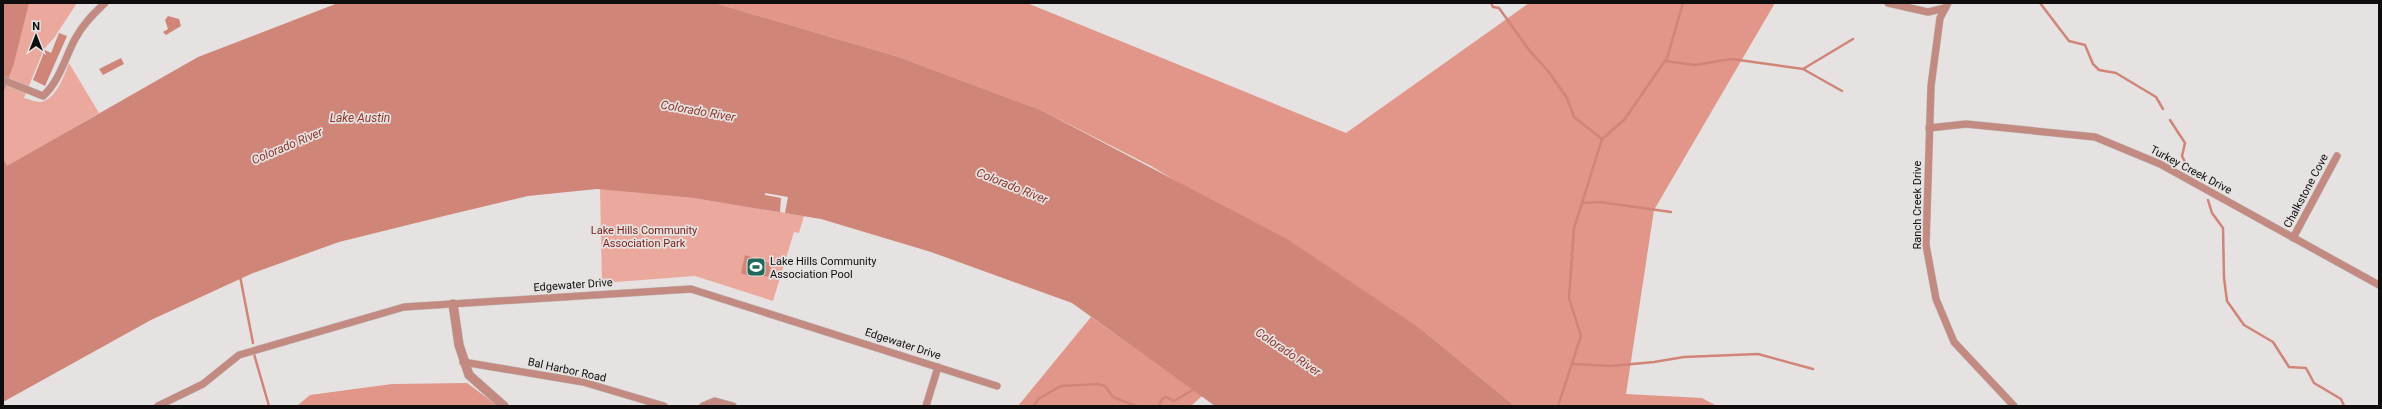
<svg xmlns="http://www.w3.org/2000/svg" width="2382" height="409" font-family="Roboto,sans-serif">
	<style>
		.green { fill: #eba99e }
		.forest { fill: #e29589 }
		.water { fill: #d08579 }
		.pier { fill: #e6e2e1 }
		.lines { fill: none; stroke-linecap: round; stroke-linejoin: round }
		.stream { stroke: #d08579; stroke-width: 2.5 }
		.minor-casing { stroke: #c4c0bf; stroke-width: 8 }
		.tertiary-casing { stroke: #c4c0bf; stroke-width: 10 }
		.minor { stroke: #c28a81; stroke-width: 7 }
		.tertiary { stroke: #c28a81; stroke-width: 9 }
		.labels { text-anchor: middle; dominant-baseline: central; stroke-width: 3.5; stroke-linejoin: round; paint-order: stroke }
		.street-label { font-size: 11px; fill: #0f0d0d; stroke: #e6e2e1 }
		.park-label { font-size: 11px; fill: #771e16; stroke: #e6e2e1 }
		.poi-label { font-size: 11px; fill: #0f0d0d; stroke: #e6e2e1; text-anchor: start }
		.water-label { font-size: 12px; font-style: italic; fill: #8f352a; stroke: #e6e2e1 }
	</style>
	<rect width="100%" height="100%" fill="#e6e2e1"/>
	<!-- green -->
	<g class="green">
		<path d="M 3,3 L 77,3 L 54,38 L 44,49 L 24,98 C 29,99 35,102 40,102 C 56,100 64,76 69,63 L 99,113 L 7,167 L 3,158 L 3,94 L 8,79 Z"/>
		<path d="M 600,189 L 693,198 L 804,216 L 799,233 L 794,232 L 773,301 L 695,276 L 602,283 Z"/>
	</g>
	<!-- forest -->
	<g class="forest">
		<path d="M 715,3 L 1027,3 L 1346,133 L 1529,3 L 1775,3 L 1654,210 L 1626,394 L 1702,398 L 1717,406 L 1515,406 L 1421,329 L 1151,166 L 1041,110 L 899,57 Z"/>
		<path d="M 1091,317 L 1202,396 L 1191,406 L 1018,406 Z"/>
		<path d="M 467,383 L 498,406 L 297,406 L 310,395 L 392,384 Z"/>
	</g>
	<!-- water -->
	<g class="water">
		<path d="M 3,3 L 29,3 L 14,63 L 3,94 Z"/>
		<path d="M 338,3 L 715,3 L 899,57 L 1041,110 L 1287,239 L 1421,329 L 1515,406 L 1215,406 L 1072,303 L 931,252 L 821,219 L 693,198 L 597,189 L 528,196 L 444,216 L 339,242 L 253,273 L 151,320 L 3,402 L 3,158 L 7,166 L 198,57 Z"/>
		<path d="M 168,16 L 179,19 L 181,26 L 166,35 L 163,32 L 168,29 L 165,20 Z"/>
		<path d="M 59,33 L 67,36 L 45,86 L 33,80 L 45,50 L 51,53 Z"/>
		<path d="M 121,58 L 124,64 L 103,75 L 99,69 Z"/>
		<path d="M 745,255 L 772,264 L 768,277 L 754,272 L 752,277 L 741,273 Z"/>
	</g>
	<!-- pier -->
	<path class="pier" d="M 765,193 L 788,197 L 785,213 L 780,212 L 781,198 L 765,195 Z"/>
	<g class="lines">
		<!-- stream -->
		<g class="stream">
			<path d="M 1491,3 L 1493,7 L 1499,8 L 1529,50 L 1548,71 L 1567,98 L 1574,117 L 1602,139"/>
			<path d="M 2040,3 L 2069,41 L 2085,45 L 2093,64 L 2099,70 L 2116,73 L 2156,97 L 2163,109"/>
			<path d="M 1665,61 L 1695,65 L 1732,59 L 1803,69 L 1842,91"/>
			<path d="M 1803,69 L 1853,39"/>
			<path d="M 2170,120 L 2185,143 L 2182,156 L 2185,162"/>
			<path d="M 2208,200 L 2212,213 L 2223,228 L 2224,278 L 2227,301 L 2244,325 L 2273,342 L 2289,367 L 2306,368 L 2314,383 L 2341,399 L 2344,406"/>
			<path d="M 1582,203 L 1600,202 L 1671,212"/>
			<path d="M 240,276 L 253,343"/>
			<path d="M 254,354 L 269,406"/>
			<path d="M 1572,364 L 1611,366 L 1654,362 L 1684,357 L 1758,354 L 1813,369"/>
			<path d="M 1034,406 L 1038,399 L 1061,386 L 1098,384 L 1105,386 L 1113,397 L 1136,406"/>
			<path d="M 1159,406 L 1162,399 L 1166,397 L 1174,401 L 1196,388"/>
			<path d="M 1558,406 L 1581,336 L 1569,298 L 1574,228 L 1582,203 L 1602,139 L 1624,120 L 1667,58 L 1683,3"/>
		</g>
		<defs>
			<g id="minor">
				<path d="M 1888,3 L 1928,12 L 1945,8"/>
				<path d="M 1948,3 L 1940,18 L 1931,86 L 1926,245 L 1936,299 L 1954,342 L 2014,406"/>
				<path d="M 3,80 L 43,96 C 59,82 65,58 75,39 C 83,24 93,14 105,3"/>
				<path d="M 1929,128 L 1966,124 L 2095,137 L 2160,164 L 2379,285"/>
				<path d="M 2293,238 L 2337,156"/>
				<path d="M 463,362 L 583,382 L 664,406"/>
				<path d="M 158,406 L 203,384 L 239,355 L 404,307 L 691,289 L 997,386"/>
				<path d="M 703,406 L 715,401 L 733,406"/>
				<path d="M 926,406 L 938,367"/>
			</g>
			<path id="tertiary" d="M 453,304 L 459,345 L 469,375 L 504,406"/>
		</defs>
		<!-- minor casing -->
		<use href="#minor" class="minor-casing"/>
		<!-- tertiary casing -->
		<use href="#tertiary" class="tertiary-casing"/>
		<!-- minor -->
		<use href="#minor" class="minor"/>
		<!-- tertiary -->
		<use href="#tertiary" class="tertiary"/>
	</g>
	<!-- icons -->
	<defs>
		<symbol id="stadium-square" viewBox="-11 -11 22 22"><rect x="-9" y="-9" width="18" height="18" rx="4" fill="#21675b" stroke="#e6e2e1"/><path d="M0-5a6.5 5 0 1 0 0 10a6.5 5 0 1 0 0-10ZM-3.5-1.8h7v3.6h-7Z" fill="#fff"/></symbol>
	</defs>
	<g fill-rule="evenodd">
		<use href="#stadium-square" x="745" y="256" width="22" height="22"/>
	</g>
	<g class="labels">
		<!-- street labels -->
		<g class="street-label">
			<text transform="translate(2191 170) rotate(28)">Turkey Creek Drive</text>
			<text transform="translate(2306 191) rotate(-62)">Chalkstone Cove</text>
			<text transform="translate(1917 205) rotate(-90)">Ranch Creek Drive</text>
			<text transform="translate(573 285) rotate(-4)">Edgewater Drive</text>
			<text transform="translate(903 344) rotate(18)">Edgewater Drive</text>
			<text transform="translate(567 370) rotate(12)">Bal Harbor Road</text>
		</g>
		<!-- park labels -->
		<g class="park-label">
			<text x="644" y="230">Lake Hills Community<tspan x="644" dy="13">Association Park</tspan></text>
		</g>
		<!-- poi labels -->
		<g class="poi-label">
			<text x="770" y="261">Lake Hills Community<tspan x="770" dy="13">Association Pool</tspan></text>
		</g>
		<!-- water labels -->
		<g class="water-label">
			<text transform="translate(698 111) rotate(10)">Colorado River</text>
			<text x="360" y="118">Lake Austin</text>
			<text transform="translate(287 146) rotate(-23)">Colorado River</text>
			<text transform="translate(1012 186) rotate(22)">Colorado River</text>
			<text transform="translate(1288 352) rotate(34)">Colorado River</text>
		</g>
	</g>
	<!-- border -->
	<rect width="2382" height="409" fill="none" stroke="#0f0d0d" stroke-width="8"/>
	<!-- north arrow -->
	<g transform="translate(36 36)" stroke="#e6e2e1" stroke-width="3" paint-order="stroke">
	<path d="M0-3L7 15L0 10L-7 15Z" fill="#0f0d0d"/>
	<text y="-6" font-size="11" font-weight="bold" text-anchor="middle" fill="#0f0d0d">N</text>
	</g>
</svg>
